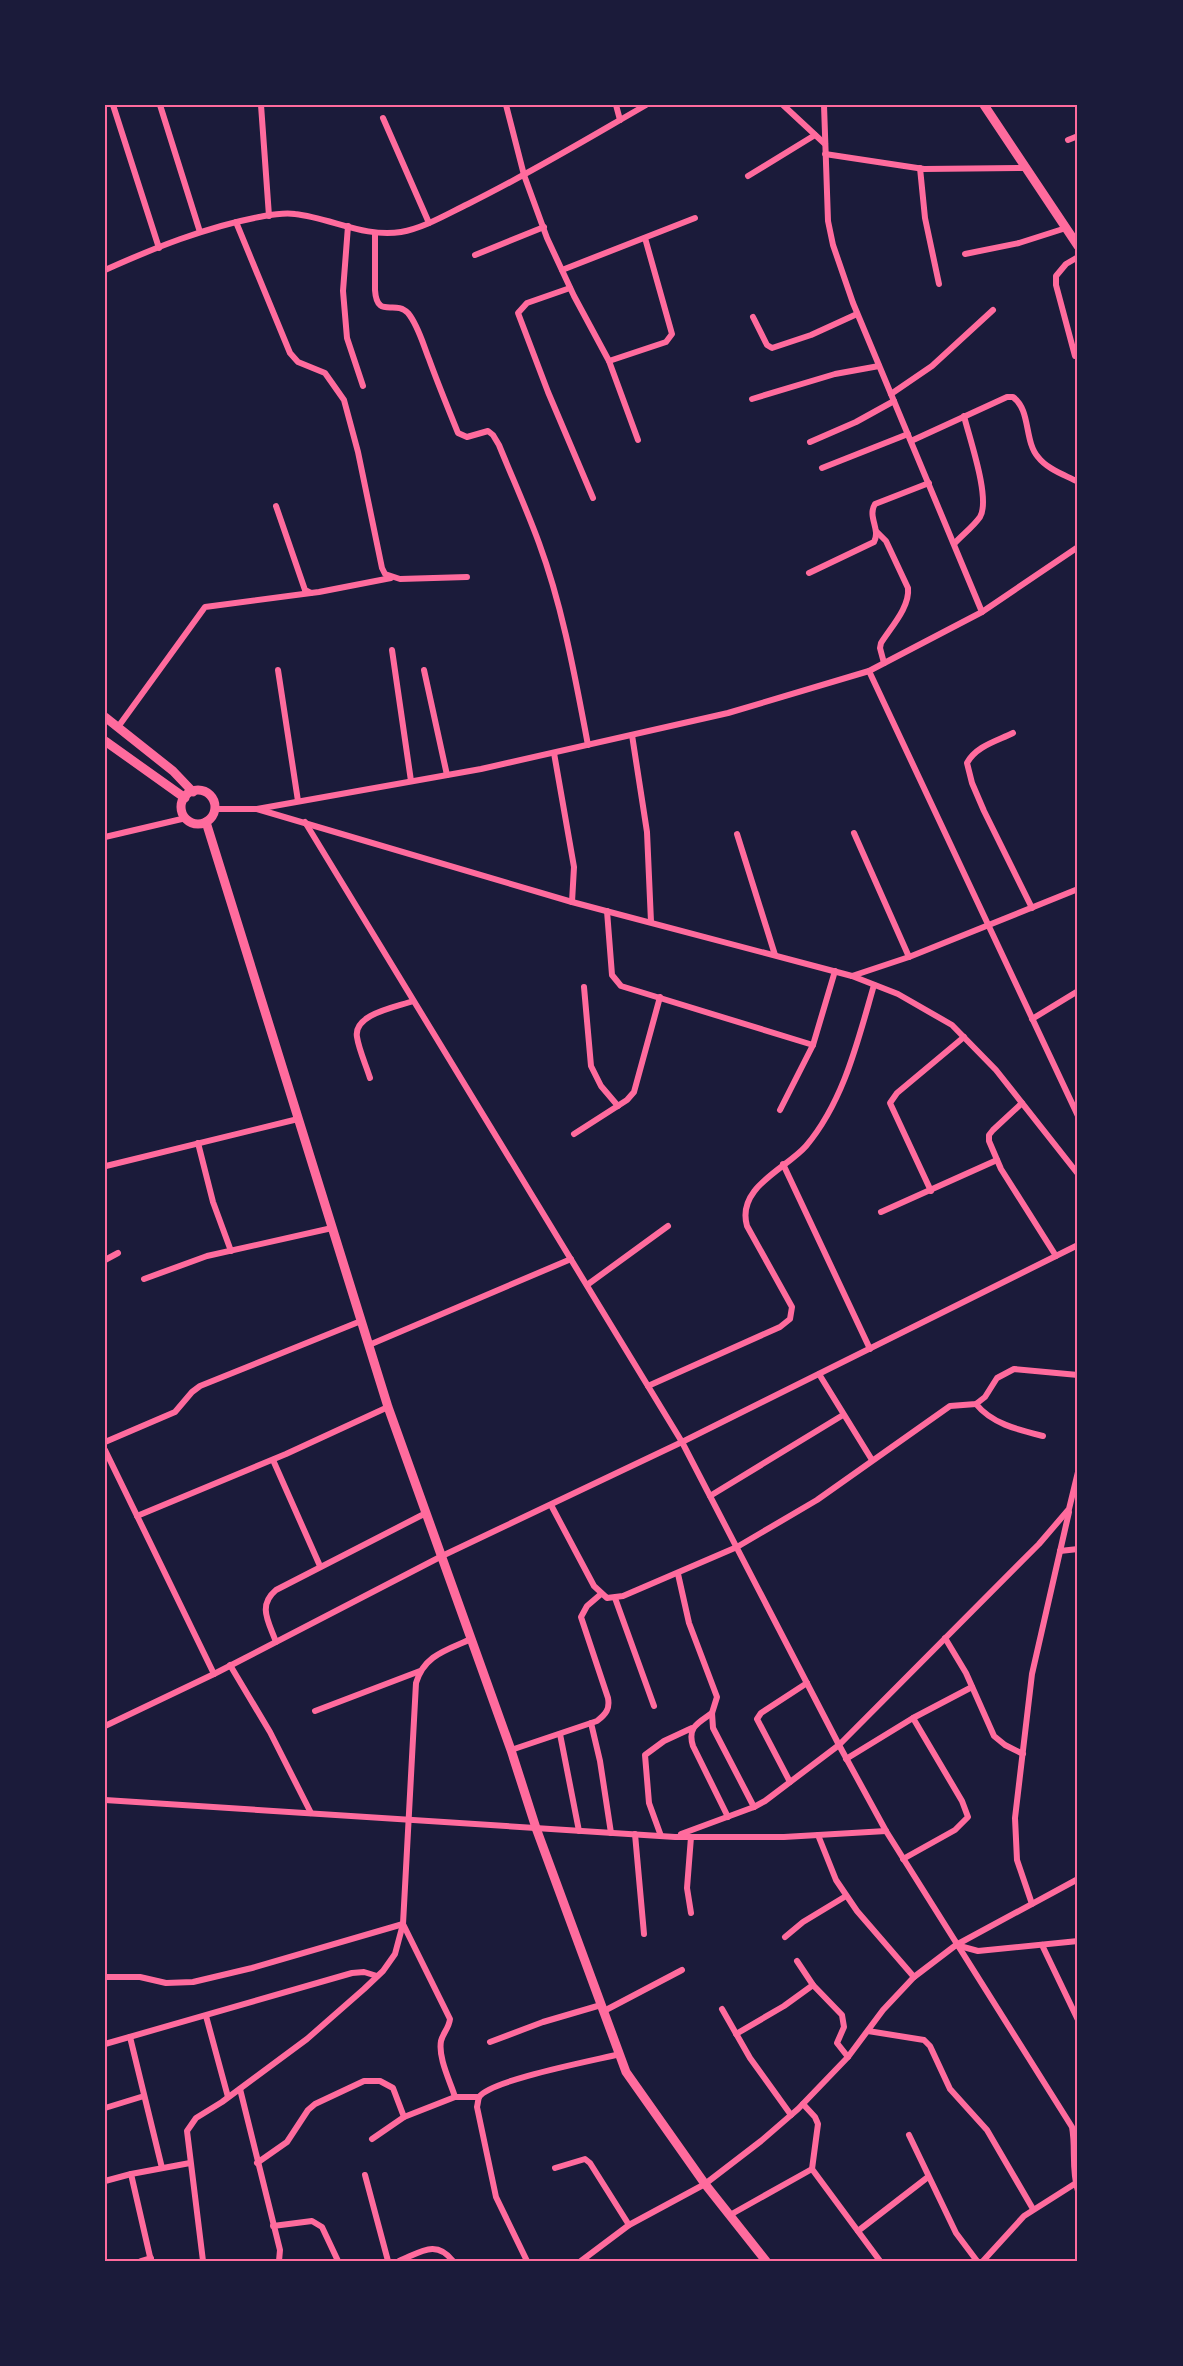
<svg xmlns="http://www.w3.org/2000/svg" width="1183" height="2366" font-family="'Fira Sans',sans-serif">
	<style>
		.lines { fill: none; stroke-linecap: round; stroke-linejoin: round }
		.minor { stroke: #ff6b9d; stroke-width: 6 }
		.tertiary { stroke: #ff6b9d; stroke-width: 9 }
		.neatline { fill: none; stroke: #ff6b9d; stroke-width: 2 }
	</style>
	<rect width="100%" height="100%" fill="#1b1b3a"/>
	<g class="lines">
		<!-- minor -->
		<g class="minor">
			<path d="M 113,105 L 159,248"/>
			<path d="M 160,105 L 200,232"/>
			<path d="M 261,105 L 269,216"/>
			<path d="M 506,105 L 524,175 L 547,238 L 574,296 L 609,361 L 638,440"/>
			<path d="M 616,105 L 620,120"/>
			<path d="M 783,105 L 825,144"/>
			<path d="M 824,105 L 828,221 L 833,245 L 853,303 L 982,612"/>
			<path d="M 383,118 L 429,223"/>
			<path d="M 1068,140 L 1078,136"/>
			<path d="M 825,154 L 924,169 L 1026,168"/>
			<path d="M 920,168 L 925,218 L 939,284"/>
			<path d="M 748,176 L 815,135"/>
			<path d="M 236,222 L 290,353 L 298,362 L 325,373 L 344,400 L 358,452 L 382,568 L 385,574 L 400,579 L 467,577"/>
			<path d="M 348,226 L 343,291 L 347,338 L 363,386"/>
			<path d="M 375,233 L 375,290 C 377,320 395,299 408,313 C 418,325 423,344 429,359 C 438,384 448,408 458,433 L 467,437 L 488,431 L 493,435 L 499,445 C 512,477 527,510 539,543 C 563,608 575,677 588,745"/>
			<path d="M 965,254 L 1019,243 L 1066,228"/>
			<path d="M 475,255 L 544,227"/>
			<path d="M 105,270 C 154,248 206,227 259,217 C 270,215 283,212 295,214 C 331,218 365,238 401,232 C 424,228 447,214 468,204 C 529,174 587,139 646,105"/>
			<path d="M 562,270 L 695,218"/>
			<path d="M 570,288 L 527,303 L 518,313 L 548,392 L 593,498"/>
			<path d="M 753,317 L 767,345 L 772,348 L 811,335 L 857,314"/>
			<path d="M 1075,356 L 1056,285 L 1056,276 L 1066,264 L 1078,257"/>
			<path d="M 609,361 L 666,342 L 672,334 L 645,238"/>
			<path d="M 891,394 L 932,366 L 993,310"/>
			<path d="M 752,399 L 835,374 L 879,366"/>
			<path d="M 911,441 L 1007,397 L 1013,397 C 1031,410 1024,441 1038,457 C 1047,469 1065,475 1078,482"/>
			<path d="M 810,442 L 856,422 L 894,401"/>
			<path d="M 822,468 L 908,434"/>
			<path d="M 276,506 L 305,590 L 311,593 L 319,592 L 391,578"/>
			<path d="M 877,532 L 886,541 L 908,588 C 910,607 891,627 881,643 L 880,648 L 884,663"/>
			<path d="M 954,544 C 962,535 973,527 980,517 C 991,499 969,437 964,416"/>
			<path d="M 809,573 L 874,542 C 881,529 867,517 875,504 L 929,483"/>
			<path d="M 392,650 L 411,781"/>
			<path d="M 278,670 L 298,801"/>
			<path d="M 424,670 L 447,775"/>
			<path d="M 869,671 L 1078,1116"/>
			<path d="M 118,727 L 205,607 L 311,593"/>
			<path d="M 1013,733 C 997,741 976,746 967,763 L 972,783 L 984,811 L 1032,908"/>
			<path d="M 632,735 L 647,832 L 651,922"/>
			<path d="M 554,753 L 574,867 L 572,902"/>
			<path d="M 215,809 L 257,809 L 481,769 L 728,713 L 869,671 L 982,612 L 1078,547"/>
			<path d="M 257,809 L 572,902 L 852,976 L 898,994 L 952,1025 L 996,1070 L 1078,1174"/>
			<path d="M 305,822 L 682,1442 L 839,1745 L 886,1831 L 1072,2127 C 1076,2148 1071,2170 1078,2191"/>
			<path d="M 854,833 L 909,957"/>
			<path d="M 737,834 L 775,955"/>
			<path d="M 105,837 L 186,818"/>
			<path d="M 607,911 L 612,975 L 621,986 L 813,1045"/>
			<path d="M 852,976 L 909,957 L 1078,889"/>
			<path d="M 584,987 L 591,1066 L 601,1086 L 618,1106"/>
			<path d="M 1032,1019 L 1078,991"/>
			<path d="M 370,1078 C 366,1065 359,1050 357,1037 C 353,1014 397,1007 413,1001"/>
			<path d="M 1022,1103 L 993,1130 L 989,1135 L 989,1141 L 1001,1169 L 1056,1256"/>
			<path d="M 780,1110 L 813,1045 L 835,971"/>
			<path d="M 574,1134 L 627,1100 L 634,1092 L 660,997"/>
			<path d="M 198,1143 L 213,1202 L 231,1251"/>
			<path d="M 783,1164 L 870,1349"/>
			<path d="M 106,1166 L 298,1119"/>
			<path d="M 931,1191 L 890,1103 L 897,1093 L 964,1037"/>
			<path d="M 881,1212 L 997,1160"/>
			<path d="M 105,1260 L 118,1253"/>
			<path d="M 144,1279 L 207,1256 L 332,1228"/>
			<path d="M 587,1285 L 668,1226"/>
			<path d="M 369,1345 L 571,1259"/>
			<path d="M 819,1374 L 872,1460"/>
			<path d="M 648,1386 L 780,1327 L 790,1319 L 792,1307 L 747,1226 C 736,1187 786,1169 806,1146 C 844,1101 858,1040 874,985"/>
			<path d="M 976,1404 C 992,1424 1019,1430 1043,1436"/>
			<path d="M 105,1442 L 175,1412 L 192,1392 L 200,1386 L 361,1321"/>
			<path d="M 105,1450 L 214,1674"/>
			<path d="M 273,1460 L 320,1566"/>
			<path d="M 710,1496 L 843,1415"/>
			<path d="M 551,1505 L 594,1586 L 607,1598 L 623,1596 L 737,1547 L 817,1500 L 950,1406 L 976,1404 L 985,1397 L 997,1378 L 1014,1369 L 1078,1375"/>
			<path d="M 137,1516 L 286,1454 L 388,1407"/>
			<path d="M 1060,1551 L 1078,1549"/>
			<path d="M 678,1574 L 689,1623 L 717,1697 L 712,1713 L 713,1728 L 754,1807"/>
			<path d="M 615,1598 L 654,1706"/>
			<path d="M 945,1638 L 966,1673 L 994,1736 L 1005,1745 L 1023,1754"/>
			<path d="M 276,1642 C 269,1622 257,1606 276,1590 L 426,1513"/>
			<path d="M 230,1665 L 270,1732 L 311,1813"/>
			<path d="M 315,1711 L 420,1671"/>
			<path d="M 712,1713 C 698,1723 687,1727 693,1746 L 728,1817"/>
			<path d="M 591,1723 L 600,1761 L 611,1833"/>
			<path d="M 105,1726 L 214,1674 L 442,1556 L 682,1442 L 1078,1245"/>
			<path d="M 560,1734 L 579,1831"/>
			<path d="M 511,1750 L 597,1721 C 606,1714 610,1709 608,1698 L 581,1617 L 587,1606 L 601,1594"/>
			<path d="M 846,1759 L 913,1718 L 972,1687"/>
			<path d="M 790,1782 L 757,1719 L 761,1713 L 807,1683"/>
			<path d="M 105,1800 L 675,1837 L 784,1837 L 886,1831"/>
			<path d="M 635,1834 L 644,1934"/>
			<path d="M 681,1834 L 754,1807 L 765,1801 L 839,1745 L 1039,1544 L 1069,1509 L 1078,1472"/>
			<path d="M 818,1835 L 836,1880 L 857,1911 L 914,1977"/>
			<path d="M 661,1836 L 649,1803 L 645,1755 L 664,1741 L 692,1728"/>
			<path d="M 903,1859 L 955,1830 L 968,1817 L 962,1801 L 913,1718"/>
			<path d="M 1032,1904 L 1017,1860 L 1015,1818 L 1032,1674 L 1069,1512"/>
			<path d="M 691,1913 L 687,1888 L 691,1837"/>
			<path d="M 785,1937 L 803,1922 L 846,1896"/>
			<path d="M 956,1945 L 1078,1879"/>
			<path d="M 1042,1945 L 1078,2020"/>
			<path d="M 797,1961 L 813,1985 L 842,2015 L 844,2027 L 837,2043 L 848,2057"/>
			<path d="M 105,1977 L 140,1977 L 166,1983 L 193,1982 L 252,1968 L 403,1924 L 450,2019 C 449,2028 443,2033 441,2041 C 438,2058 450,2081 455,2097"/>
			<path d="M 722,2009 L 750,2058 L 791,2115"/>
			<path d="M 604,2011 L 682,1970"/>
			<path d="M 206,2016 L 228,2097"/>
			<path d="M 868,2031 L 924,2040 L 930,2046 L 950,2089 L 987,2130 L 1033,2209"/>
			<path d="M 736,2034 L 784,2006 L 813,1985"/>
			<path d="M 130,2037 L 162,2168"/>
			<path d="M 490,2042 L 543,2022 L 601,2005"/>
			<path d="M 105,2044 L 352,1973 L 364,1972 L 377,1976"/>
			<path d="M 240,2089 L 280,2250 L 279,2261"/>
			<path d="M 803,2104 L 815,2117 L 818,2124 L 812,2169 L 880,2261"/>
			<path d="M 105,2108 L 144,2096"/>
			<path d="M 909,2135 L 956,2233 L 977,2261"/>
			<path d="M 372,2139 L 404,2117 L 455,2097 L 479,2097"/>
			<path d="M 257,2163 L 287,2142 L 308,2110 L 315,2104 L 364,2081 L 380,2081 L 393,2088 L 404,2117"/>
			<path d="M 555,2168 L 585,2159 L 590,2163 L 629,2225"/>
			<path d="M 131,2174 L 151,2261"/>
			<path d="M 365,2175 L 388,2261"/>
			<path d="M 105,2181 L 131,2174 L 190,2163"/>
			<path d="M 730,2215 L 812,2169"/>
			<path d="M 273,2226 L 312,2221 L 322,2227 L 338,2261"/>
			<path d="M 858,2231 L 928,2177"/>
			<path d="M 141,2261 L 151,2258"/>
			<path d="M 203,2261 L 187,2131 L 196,2118 L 222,2102 L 307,2039 L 364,1989 L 383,1971 L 395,1954 L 403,1924 L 416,1683 C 424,1655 447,1650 471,1639"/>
			<path d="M 399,2261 C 421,2252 436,2239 453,2261"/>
			<path d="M 527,2261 L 496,2197 L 477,2107 C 478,2103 478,2100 479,2097 C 490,2080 596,2060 620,2054"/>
			<path d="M 581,2261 L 629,2225 L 705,2184 L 761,2141 L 798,2109 L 848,2057 L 883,2010 L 914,1977 L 956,1945 L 978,1951 L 1078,1941"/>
			<path d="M 983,2261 L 1024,2216 L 1076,2183"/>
		</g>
		<!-- tertiary -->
		<g class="tertiary">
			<path d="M 984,105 L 1078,246"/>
			<path d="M 105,717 L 173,771 L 193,792"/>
			<path d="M 105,741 L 185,798"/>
			<circle cx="198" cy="807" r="17"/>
			<path d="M 206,822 L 388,1407 L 511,1750 L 536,1828 L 626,2072 L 705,2184 L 766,2261"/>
		</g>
	</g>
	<!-- border -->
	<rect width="1183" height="2366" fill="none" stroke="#1b1b3a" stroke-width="213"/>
	<rect x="106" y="106" width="970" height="2154" class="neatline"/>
</svg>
